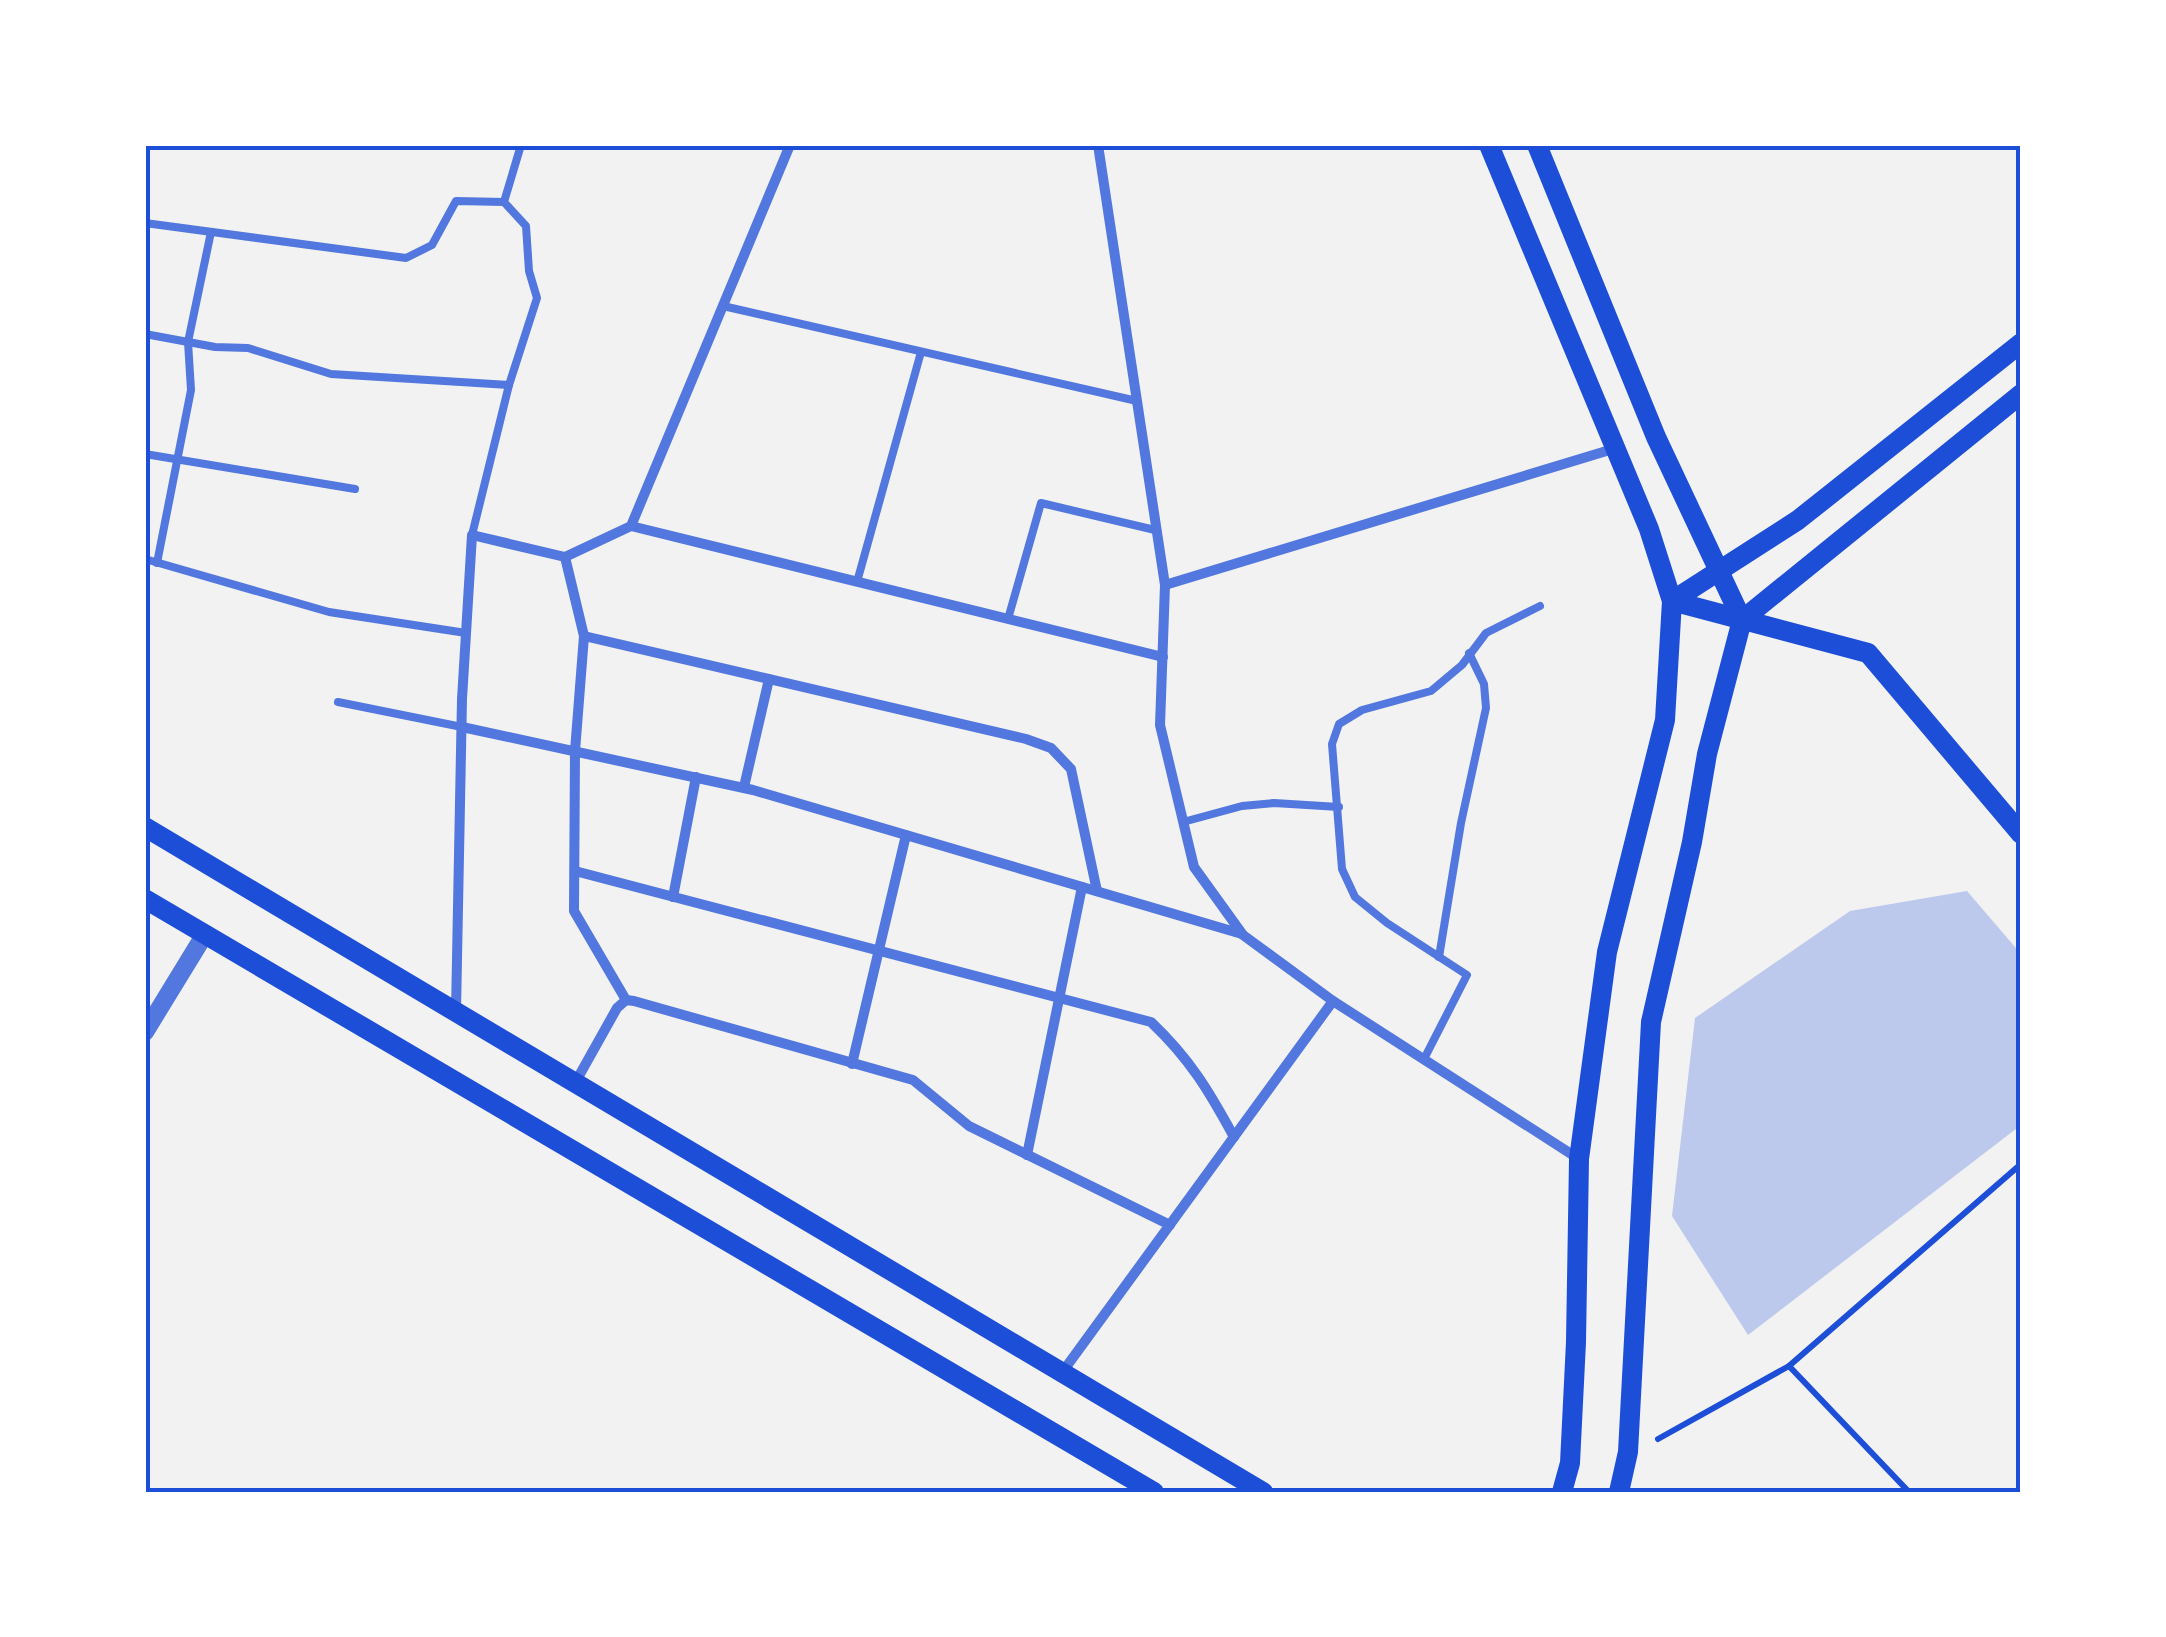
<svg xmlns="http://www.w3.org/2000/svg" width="2166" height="1637" font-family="'Titillium Web',sans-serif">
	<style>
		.building { fill: #bdc9ec }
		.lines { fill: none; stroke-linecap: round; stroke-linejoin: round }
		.path { stroke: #1d4ed8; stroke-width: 6 }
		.service { stroke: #5277de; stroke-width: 8 }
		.minor { stroke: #5277de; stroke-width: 10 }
		.tertiary { stroke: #5277de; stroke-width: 18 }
		.secondary { stroke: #1d4ed8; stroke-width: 20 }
		.neatline { fill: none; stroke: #1d4ed8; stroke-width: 4 }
	</style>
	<rect width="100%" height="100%" fill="#f2f2f2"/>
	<!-- building -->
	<path class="building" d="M 1967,891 L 2021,954 L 2021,1125 L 1748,1335 L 1672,1216 L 1695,1018 L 1850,911 Z"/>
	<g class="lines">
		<!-- path -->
		<g class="path">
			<path d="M 1789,1366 L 2021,1164"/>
			<path d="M 1658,1439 L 1789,1366 L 1909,1492"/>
		</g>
		<!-- service -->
		<g class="service">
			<path d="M 145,223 L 406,258 L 432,245 L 456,201 L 504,202"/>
			<path d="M 723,306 L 1137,401"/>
			<path d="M 145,334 L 215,347 L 248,348 L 331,374 L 509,385"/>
			<path d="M 145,454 L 355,489"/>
			<path d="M 472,535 L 509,385 L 537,298 L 529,271 L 526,226 L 504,202 L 521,145"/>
			<path d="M 145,559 L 329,612 L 466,633"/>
			<path d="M 157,563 L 191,390 L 188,342 L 211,232"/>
			<path d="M 857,582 L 921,352"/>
			<path d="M 1008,619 L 1041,503 L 1155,530"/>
			<path d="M 338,702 L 462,727"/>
			<path d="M 1183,822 L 1242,806 L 1274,803 L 1339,807"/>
			<path d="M 1439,957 L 1461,823 L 1486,708 L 1484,684 L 1469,653"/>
			<path d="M 1424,1059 L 1467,975 L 1387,923 L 1355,897 L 1342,869 L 1332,744 L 1339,724 L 1362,710 L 1431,691 L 1462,665 L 1486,633 L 1540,606"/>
		</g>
		<!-- minor -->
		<g class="minor">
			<path d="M 1098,145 L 1165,585 L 1160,725 L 1194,867 L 1243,935 L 1333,1001 L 1579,1159"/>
			<path d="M 631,526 L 1163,657"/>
			<path d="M 565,557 L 584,636 L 575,751 L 574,911 L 626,1000"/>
			<path d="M 1165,585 L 1613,449"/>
			<path d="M 584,636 L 1026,739 L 1051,748 L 1071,769 L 1097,891"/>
			<path d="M 462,727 L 753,790 L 1242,934"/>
			<path d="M 744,787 L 769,679"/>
			<path d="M 575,871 L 1151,1022 C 1190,1059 1209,1091 1234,1137"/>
			<path d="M 673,897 L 696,777"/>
			<path d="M 456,1011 L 462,699 L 472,535 L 565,557 L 631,526 L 790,145"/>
			<path d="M 852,1064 L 906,835"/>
			<path d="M 575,1083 L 617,1008 L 626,1000 L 634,1001 L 913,1080 L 969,1126 L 1170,1225"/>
			<path d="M 1027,1155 L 1082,887"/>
			<path d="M 1061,1374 L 1333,1001"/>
		</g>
		<!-- tertiary -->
		<path class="tertiary" d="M 145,1032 L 205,934"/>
		<!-- secondary -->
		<g class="secondary">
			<path d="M 1489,145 L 1649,529 L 1672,601 L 1665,720 L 1607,952 L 1579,1159 L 1576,1342 L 1570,1463 L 1562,1492"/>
			<path d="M 1537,145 L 1656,437 L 1742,620"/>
			<path d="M 1672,601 L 1868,653 L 2021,834"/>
			<path d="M 1672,601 L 1798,520 L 2021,343"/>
			<path d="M 1742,620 L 2021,394"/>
			<path d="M 145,827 L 1263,1492"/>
			<path d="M 145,899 L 1154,1492"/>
			<path d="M 1619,1492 L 1628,1452 L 1651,1022 L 1692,842 L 1707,754 L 1742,620"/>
		</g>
	</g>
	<!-- border -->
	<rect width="2166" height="1637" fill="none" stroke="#ffffff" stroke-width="295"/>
	<rect x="148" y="148" width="1870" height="1342" class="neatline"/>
</svg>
